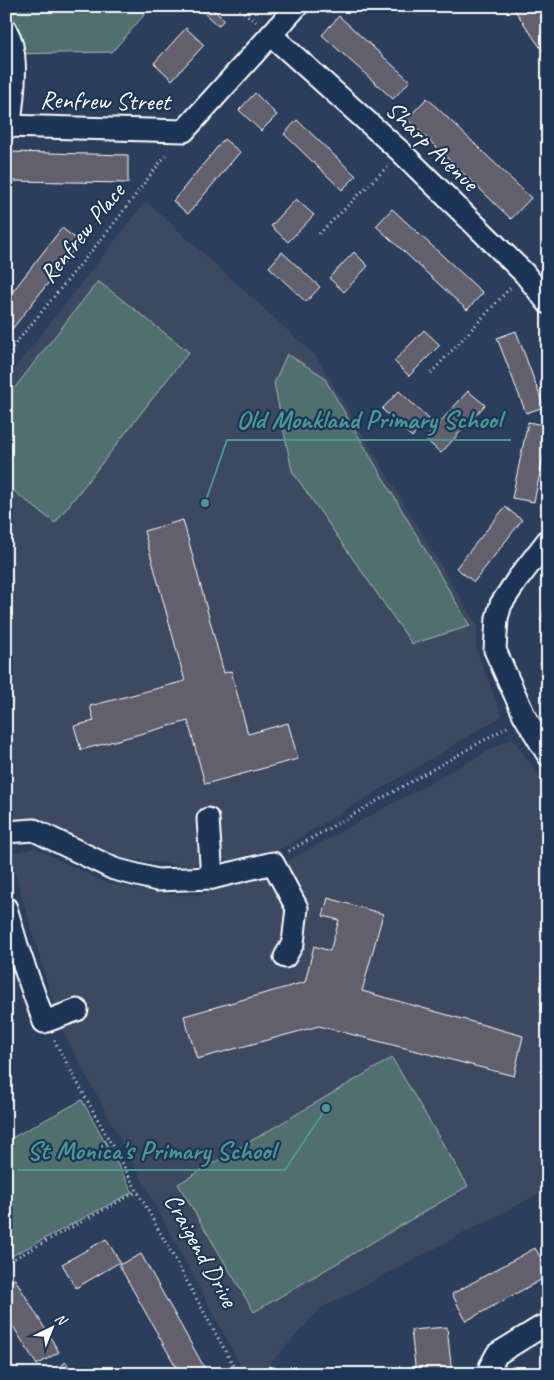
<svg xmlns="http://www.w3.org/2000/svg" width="554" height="1380" font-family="Caveat,sans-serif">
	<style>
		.built { fill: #3c4860 }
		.green { fill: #506f6e; stroke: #a8b7b6 }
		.building { fill: #62616c; stroke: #fff }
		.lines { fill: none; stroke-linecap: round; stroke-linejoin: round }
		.minor-casing { stroke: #fff; stroke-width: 25 }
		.path { stroke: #fff; stroke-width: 3; stroke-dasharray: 1 4; stroke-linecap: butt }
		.minor { stroke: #1d3557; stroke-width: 21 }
		.labels { text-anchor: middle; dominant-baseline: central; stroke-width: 4.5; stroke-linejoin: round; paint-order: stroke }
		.street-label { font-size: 25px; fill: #fff; stroke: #1d3557 }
		.leader { fill: none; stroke: #4b9892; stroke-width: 2 }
		.callout-dot { fill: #4b9892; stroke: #1d3557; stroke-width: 2 }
		.callout-label { font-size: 26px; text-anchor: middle; font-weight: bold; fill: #4b9892; stroke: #1d3557; stroke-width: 4.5; stroke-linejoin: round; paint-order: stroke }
	</style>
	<rect width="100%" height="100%" fill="#2b3e5b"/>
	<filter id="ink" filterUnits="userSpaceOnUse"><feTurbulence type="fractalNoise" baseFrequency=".02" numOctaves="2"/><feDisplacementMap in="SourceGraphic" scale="10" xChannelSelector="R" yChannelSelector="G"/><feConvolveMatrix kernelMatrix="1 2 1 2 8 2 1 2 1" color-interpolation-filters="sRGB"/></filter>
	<g filter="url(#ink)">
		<!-- built -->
		<g class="built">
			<path d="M 146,201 L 316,356 L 478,627 L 476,648 L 502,716 L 283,848 L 233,862 L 211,853 L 192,866 L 107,857 L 50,826 L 6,821 L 6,379 Z"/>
			<path d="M 512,738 L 548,789 L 548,1189 L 320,1309 L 261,1374 L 245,1374 L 60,1026 L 9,853 L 35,848 L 104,882 L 161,894 L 201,895 L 282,864 Z"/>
		</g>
		<!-- green -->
		<g class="green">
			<path d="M 6,6 L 152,6 L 112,52 L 12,54 L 6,50 Z"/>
			<path d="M 98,281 L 189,352 L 55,523 L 6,485 L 6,399 Z"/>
			<path d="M 287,354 L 323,376 L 470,626 L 412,644 L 292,471 L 274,383 Z"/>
			<path d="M 392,1058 L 468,1186 L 254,1312 L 178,1184 Z"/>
			<path d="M 82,1100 L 133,1192 L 6,1259 L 6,1141 Z"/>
		</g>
		<!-- building -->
		<g class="building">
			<path d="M 207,6 L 210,6 L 224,20 L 218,26 L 202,11 Z"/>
			<path d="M 512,6 L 548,6 L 548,59 Z"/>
			<path d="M 339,16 L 410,81 L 393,99 L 322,35 Z"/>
			<path d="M 186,28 L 204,45 L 172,80 L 154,63 Z"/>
			<path d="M 255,93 L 277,115 L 261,131 L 239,110 Z"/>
			<path d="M 427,98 L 531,198 L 511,219 L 407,119 Z"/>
			<path d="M 297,120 L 356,176 L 342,190 L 284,134 Z"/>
			<path d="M 224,139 L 240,152 L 188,214 L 173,201 Z"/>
			<path d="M 12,152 L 128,155 L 128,183 L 11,181 Z"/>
			<path d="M 296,199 L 314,215 L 288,242 L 271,226 Z"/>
			<path d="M 392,209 L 483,293 L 467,310 L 376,226 Z"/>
			<path d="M 62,228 L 80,242 L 6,337 L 6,300 Z"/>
			<path d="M 282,252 L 320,287 L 306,302 L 269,267 Z"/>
			<path d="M 354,252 L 368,266 L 344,292 L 329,278 Z"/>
			<path d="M 424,330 L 440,345 L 409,376 L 394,361 Z"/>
			<path d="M 516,331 L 544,407 L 526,413 L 497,338 Z"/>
			<path d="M 399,391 L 429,419 L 412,437 L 382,409 Z"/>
			<path d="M 468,391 L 485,405 L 441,453 L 425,439 Z"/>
			<path d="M 528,422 L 548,426 L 548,434 L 534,502 L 512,498 Z"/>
			<path d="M 505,507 L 522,520 L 474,582 L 456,568 Z"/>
			<path d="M 183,520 L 224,673 L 231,671 L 248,734 L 288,723 L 298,759 L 205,784 L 188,721 L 81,750 L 74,726 L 94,721 L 90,706 L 185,681 L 144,531 Z"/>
			<path d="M 548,602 L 548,623 L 540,620 Z"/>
			<path d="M 548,659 L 548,676 L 540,663 Z"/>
			<path d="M 328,898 L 383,914 L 362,991 L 523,1036 L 514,1076 L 319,1026 L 197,1059 L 184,1016 L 305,982 L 314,946 L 330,951 L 339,920 L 323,916 Z"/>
			<path d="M 6,1001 L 12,1019 L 6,1021 Z"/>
			<path d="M 106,1239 L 120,1262 L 76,1288 L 62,1264 Z"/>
			<path d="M 535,1248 L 548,1271 L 548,1276 L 466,1321 L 452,1294 Z"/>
			<path d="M 141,1254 L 208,1374 L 180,1374 L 119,1265 Z"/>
			<path d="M 15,1279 L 59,1352 L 37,1365 L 6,1315 L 6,1284 Z"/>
			<path d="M 447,1327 L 452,1374 L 416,1374 L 411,1330 Z"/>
			<path d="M 66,1362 L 74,1374 L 49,1374 Z"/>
		</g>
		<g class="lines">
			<defs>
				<g id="minor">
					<path d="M 6,30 C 21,56 12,97 10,126"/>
					<path d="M 271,35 L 401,152 L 524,273 L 548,303"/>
					<path d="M 6,126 L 184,131 L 297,6"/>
					<path d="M 548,540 L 517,580 L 501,604 L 497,618 L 495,650 L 524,715 L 548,755"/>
					<path d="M 208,819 L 212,878"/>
					<path d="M 6,832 L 34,830 L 114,869 L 157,880 L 212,878 L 273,863 L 297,908 L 293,943 L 285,957"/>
					<path d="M 6,908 L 19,952 L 44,1022 L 77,1010"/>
					<path d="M 490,1374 L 490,1367 L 497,1354 L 541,1327 L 548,1328"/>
				</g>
			</defs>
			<!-- minor casing -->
			<use href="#minor" class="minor-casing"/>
			<!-- path -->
			<g class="path">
				<path d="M 236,6 L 256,22"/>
				<path d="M 319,234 L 388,166"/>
				<path d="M 6,355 L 112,226 L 168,152"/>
				<path d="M 431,373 L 511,287"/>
				<path d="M 289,851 L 507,727"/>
				<path d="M 54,1040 L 238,1374"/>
				<path d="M 6,1263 L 138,1191"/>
			</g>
			<!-- minor -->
			<use href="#minor" class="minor"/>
		</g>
	</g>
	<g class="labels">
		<!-- street labels -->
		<g class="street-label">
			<text transform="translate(105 101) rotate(1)">Renfrew Street</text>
			<text transform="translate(432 146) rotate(44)">Sharp Avenue</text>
			<text transform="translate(82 233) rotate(-51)">Renfrew Place</text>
			<text transform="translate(201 1250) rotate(61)">Craigend Drive</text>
		</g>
	</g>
	<!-- callouts -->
	<path class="leader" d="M205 503L227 440H511M326 1108L285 1170H17"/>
	<g class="callout-dot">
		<circle cx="205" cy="503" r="5"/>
		<circle cx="326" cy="1108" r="5"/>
	</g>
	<g class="callout-label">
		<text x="369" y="428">Old Monkland Primary School</text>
		<text x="151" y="1159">St Monica's Primary School</text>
	</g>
	<!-- margin -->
	<rect width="554" height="1380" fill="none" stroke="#1d3557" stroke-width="25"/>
	<rect x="12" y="12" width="529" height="1355" fill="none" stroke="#fff" stroke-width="2" filter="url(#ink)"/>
	<!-- north arrow -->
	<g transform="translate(52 1328) rotate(43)" stroke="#1d3557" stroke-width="4" paint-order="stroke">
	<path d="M0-4L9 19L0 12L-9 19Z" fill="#ffffff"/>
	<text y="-8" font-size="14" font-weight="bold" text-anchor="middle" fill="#ffffff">N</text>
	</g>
</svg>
